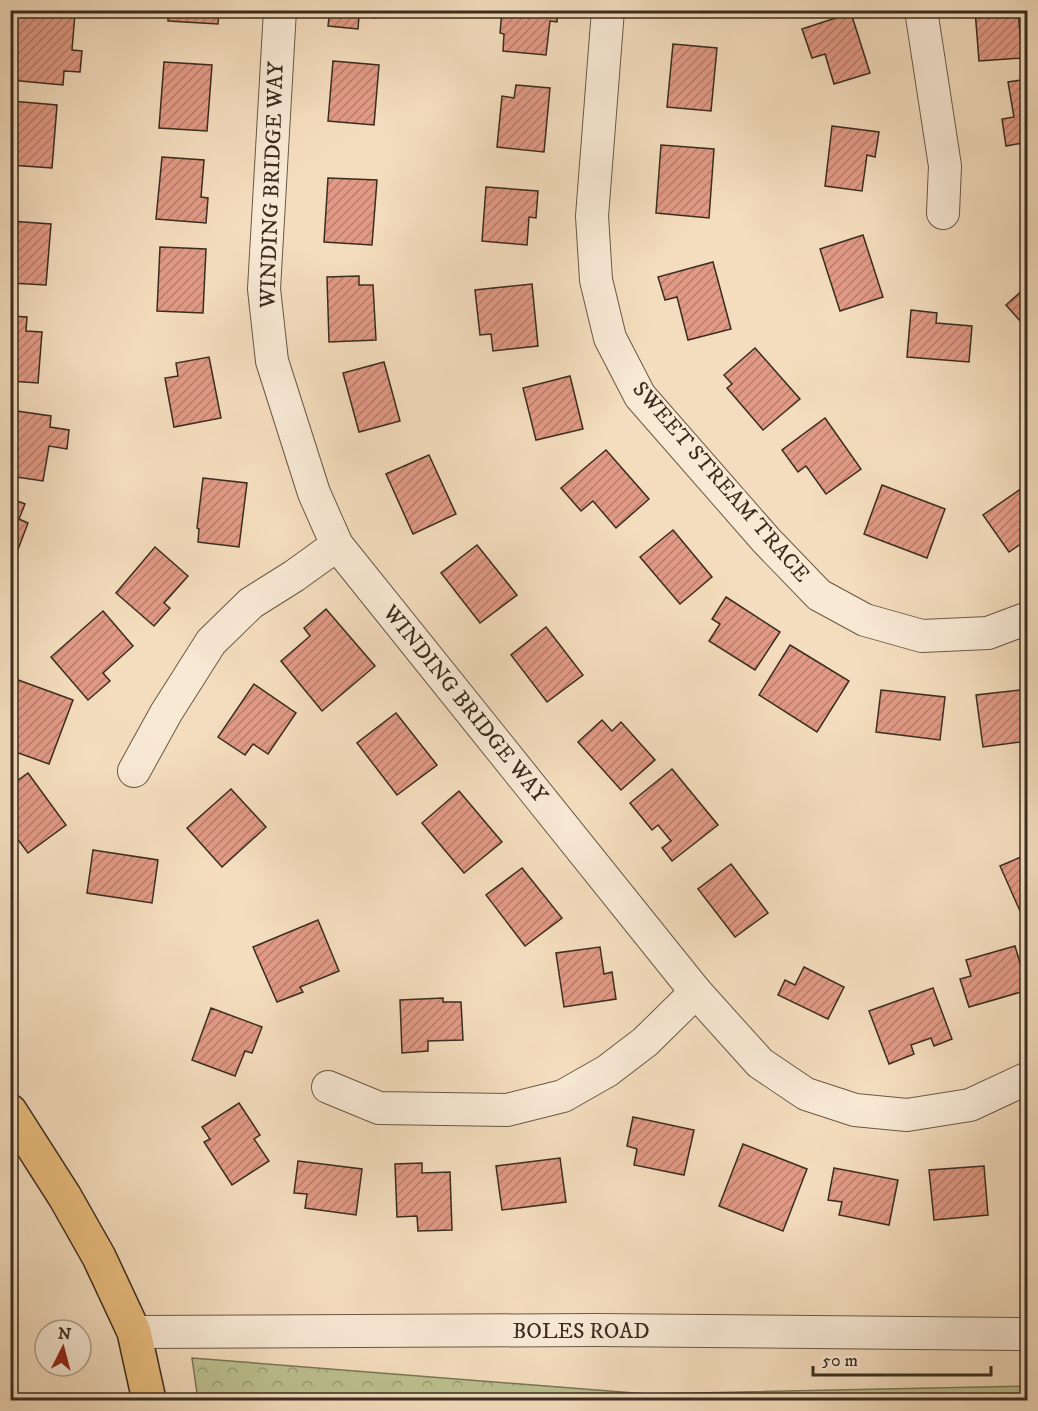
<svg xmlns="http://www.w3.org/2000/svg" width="1038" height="1411" font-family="'IM FELL DW Pica',serif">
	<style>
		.forest { fill: url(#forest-crowns); stroke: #7b7658; stroke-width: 1.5 }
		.building { fill: url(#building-hatch); stroke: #3a2d1f; stroke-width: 1.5 }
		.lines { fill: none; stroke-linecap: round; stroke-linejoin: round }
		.minor-casing { stroke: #685947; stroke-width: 34 }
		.major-casing { stroke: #3a2d1f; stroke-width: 36 }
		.minor { stroke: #f8e9d5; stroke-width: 32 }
		.major { stroke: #eabe7f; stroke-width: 33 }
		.labels { text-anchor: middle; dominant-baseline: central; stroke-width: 5; stroke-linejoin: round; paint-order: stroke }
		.street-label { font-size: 22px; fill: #3a2d1f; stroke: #f8e9d5 }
	</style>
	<defs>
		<pattern id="forest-crowns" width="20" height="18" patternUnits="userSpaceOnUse" patternTransform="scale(1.5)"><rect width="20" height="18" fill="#bcc090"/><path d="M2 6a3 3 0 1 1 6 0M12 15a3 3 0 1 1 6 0" fill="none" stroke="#9a9c75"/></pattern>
		<pattern id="building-hatch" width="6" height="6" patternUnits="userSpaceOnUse" patternTransform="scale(1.5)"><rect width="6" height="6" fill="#e29a86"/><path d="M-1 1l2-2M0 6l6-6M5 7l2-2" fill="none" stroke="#b87e6d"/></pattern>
	</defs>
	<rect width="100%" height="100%" fill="#f4ddbe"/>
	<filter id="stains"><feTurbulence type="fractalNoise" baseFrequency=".00333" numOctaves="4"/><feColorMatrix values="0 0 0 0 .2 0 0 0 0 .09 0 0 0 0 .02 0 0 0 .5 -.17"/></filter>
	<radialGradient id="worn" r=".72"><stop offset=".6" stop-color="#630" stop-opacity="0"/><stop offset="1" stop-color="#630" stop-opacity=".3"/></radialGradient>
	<!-- forest -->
	<path class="forest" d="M 192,1358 L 647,1394 L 1027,1386 L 1027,1400 L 198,1400 Z"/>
	<!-- building -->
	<g class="building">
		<path d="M 16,10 L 75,13 L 72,50 L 82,51 L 80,72 L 64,71 L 63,85 L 10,80 Z"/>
		<path d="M 168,10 L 219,10 L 218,24 L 168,21 Z"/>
		<path d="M 330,10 L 377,10 L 376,18 L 359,16 L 358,29 L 328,26 Z"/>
		<path d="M 502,10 L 558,10 L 557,22 L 550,21 L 546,55 L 503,51 L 504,34 L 500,33 Z"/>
		<path d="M 975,10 L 1018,10 L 1022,58 L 979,61 Z"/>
		<path d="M 851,13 L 870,73 L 834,84 L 825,54 L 812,58 L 802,29 Z"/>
		<path d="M 673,44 L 717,48 L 711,111 L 667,107 Z"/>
		<path d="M 333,61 L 379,65 L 374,125 L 328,121 Z"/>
		<path d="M 164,62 L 212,65 L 207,131 L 159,128 Z"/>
		<path d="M 1028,79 L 1028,142 L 1006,146 L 1002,119 L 1014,117 L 1008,82 Z"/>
		<path d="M 516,85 L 550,88 L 544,152 L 497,147 L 502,96 L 514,98 Z"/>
		<path d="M 11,101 L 57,105 L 52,168 L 10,165 Z"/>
		<path d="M 832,126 L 879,132 L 875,157 L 867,155 L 862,191 L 825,186 Z"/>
		<path d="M 661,145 L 714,149 L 709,218 L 656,213 Z"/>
		<path d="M 162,157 L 204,160 L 201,197 L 208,198 L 206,223 L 156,219 Z"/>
		<path d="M 328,178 L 377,180 L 372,245 L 324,242 Z"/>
		<path d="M 486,187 L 538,191 L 536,218 L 529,217 L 527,245 L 482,241 Z"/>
		<path d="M 10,221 L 51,224 L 46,285 L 10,283 Z"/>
		<path d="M 863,235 L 883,297 L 840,311 L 820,249 Z"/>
		<path d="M 160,247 L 206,249 L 203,313 L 157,311 Z"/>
		<path d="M 713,262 L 731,329 L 688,340 L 677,297 L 665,300 L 658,277 Z"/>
		<path d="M 359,276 L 359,285 L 373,285 L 376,340 L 329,342 L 327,277 Z"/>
		<path d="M 532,284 L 538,346 L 493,351 L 491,334 L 480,335 L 475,290 Z"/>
		<path d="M 1025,288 L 1028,291 L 1028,330 L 1006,305 Z"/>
		<path d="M 911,310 L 937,313 L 936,323 L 972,326 L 969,362 L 907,357 Z"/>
		<path d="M 10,316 L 27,317 L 26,331 L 42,332 L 38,383 L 10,381 Z"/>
		<path d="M 755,348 L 800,399 L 763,430 L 727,388 L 732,384 L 724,375 Z"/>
		<path d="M 209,357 L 221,418 L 174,427 L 165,378 L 178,376 L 176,363 Z"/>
		<path d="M 384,362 L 400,421 L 359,432 L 343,373 Z"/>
		<path d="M 570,376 L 583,429 L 536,440 L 523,388 Z"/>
		<path d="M 10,410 L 51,416 L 50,427 L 69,430 L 67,449 L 49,446 L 43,481 L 10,476 Z"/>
		<path d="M 825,418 L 861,469 L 826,494 L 806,466 L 798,472 L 782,450 Z"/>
		<path d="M 606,450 L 649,499 L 616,528 L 593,501 L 581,511 L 561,488 Z"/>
		<path d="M 429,455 L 456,514 L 413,534 L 386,474 Z"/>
		<path d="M 203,478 L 247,483 L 239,547 L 198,542 L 199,529 L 197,528 Z"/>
		<path d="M 1028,484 L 1028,539 L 1009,552 L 983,515 Z"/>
		<path d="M 882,485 L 945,509 L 927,558 L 864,534 Z"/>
		<path d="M 10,498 L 25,504 L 19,519 L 28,523 L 11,568 Z"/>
		<path d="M 673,530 L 712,577 L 680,604 L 640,557 Z"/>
		<path d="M 477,545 L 517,595 L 480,623 L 441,573 Z"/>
		<path d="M 155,547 L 188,576 L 164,603 L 170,608 L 154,626 L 116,593 Z"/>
		<path d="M 726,597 L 780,632 L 755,670 L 709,641 L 720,624 L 712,619 Z"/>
		<path d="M 326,609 L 375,666 L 322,711 L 281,661 L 310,636 L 304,628 Z"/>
		<path d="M 103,611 L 133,646 L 103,673 L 110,681 L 88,700 L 51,657 Z"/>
		<path d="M 546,627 L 583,675 L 547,702 L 511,655 Z"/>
		<path d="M 790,645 L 849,681 L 817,732 L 759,695 Z"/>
		<path d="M 10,677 L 73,700 L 49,764 L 10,750 Z"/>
		<path d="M 254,684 L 296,713 L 268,754 L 253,744 L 245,755 L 218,737 Z"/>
		<path d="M 1028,689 L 1028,741 L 983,747 L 976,695 Z"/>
		<path d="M 881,690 L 945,697 L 940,740 L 876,732 Z"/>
		<path d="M 396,713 L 437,765 L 397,795 L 357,743 Z"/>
		<path d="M 602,720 L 612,731 L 621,722 L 655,760 L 621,790 L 578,742 Z"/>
		<path d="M 672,769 L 718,825 L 672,861 L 662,848 L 671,841 L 658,825 L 652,830 L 630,803 Z"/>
		<path d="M 28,773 L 66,825 L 28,853 L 10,829 L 10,786 Z"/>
		<path d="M 231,789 L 266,827 L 222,867 L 187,828 Z"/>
		<path d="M 459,791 L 502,842 L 464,873 L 422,823 Z"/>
		<path d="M 93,850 L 158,860 L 152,903 L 87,893 Z"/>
		<path d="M 1028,854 L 1028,929 L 1000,866 Z"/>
		<path d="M 731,864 L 768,913 L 735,937 L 698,889 Z"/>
		<path d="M 522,868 L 562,918 L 525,946 L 486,895 Z"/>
		<path d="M 318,920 L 339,971 L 300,987 L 303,992 L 277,1002 L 253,947 Z"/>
		<path d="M 1015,946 L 1028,990 L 969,1007 L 960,979 L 971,976 L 966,960 Z"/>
		<path d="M 600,947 L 604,974 L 612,972 L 616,999 L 564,1007 L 556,953 Z"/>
		<path d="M 804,967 L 844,987 L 828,1019 L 778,995 L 785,980 L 795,985 Z"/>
		<path d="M 933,988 L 952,1039 L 934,1046 L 931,1038 L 911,1045 L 914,1054 L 889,1064 L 869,1011 Z"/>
		<path d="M 443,998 L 443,1002 L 461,1002 L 463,1040 L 428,1041 L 428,1051 L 402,1053 L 400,1000 Z"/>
		<path d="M 211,1008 L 262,1027 L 252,1053 L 245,1051 L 235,1076 L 192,1060 Z"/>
		<path d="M 239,1103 L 260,1135 L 254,1139 L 269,1161 L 232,1185 L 204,1142 L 210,1139 L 202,1127 Z"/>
		<path d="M 633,1117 L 694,1130 L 684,1175 L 634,1165 L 637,1149 L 627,1146 Z"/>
		<path d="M 743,1144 L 807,1169 L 783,1231 L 719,1206 Z"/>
		<path d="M 560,1158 L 566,1202 L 502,1210 L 496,1166 Z"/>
		<path d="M 298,1161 L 362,1169 L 356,1215 L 305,1208 L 307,1194 L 294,1193 Z"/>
		<path d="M 422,1163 L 422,1173 L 450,1172 L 452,1230 L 418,1231 L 417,1216 L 397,1217 L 395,1164 Z"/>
		<path d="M 984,1166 L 988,1215 L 934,1220 L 929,1170 Z"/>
		<path d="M 834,1168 L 898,1180 L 889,1225 L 839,1215 L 842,1202 L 828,1200 Z"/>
	</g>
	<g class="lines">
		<defs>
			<g id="minor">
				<path d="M 280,10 L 264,289 L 272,361 L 314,493 L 337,545 L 696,992 L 760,1063 L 806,1094 L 855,1110 L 907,1115 L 970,1105 L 1028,1078"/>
				<path d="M 608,10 L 592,216 L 596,280 L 610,338 L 640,396 L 766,540 L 819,595 L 865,620 L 922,636 L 988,633 L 1028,618"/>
				<path d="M 921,10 L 945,166 L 943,213"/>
				<path d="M 134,771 L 166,713 L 211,642 L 251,603 L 294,576 L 337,545"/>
				<path d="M 328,1087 L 379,1108 L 507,1110 L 563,1096 L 607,1071 L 645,1042 L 696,992"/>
				<path d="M 134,1332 L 596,1330 L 1028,1334"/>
			</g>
			<path id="major" d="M 10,1111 L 65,1197 L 99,1257 L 134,1332 L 149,1400"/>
		</defs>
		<!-- minor casing -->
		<use href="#minor" class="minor-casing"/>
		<!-- major casing -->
		<use href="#major" class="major-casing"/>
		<!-- minor -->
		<use href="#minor" class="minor"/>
		<!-- major -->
		<use href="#major" class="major"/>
	</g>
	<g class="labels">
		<!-- street labels -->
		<g class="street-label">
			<text transform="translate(272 185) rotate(-88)">WINDING BRIDGE WAY</text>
			<text transform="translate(721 482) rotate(49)">SWEET STREAM TRACE</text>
			<text transform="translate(465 704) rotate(51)">WINDING BRIDGE WAY</text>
			<text x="581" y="1331">BOLES ROAD</text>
		</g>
	</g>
	<!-- margin -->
	<rect width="1038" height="1411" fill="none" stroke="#f4ddbe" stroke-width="36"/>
	<rect x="12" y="12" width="1014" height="1387" fill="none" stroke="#3a2d1f" stroke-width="3"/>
	<rect x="18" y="18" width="1002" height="1375" fill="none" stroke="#3a2d1f" stroke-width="1.5"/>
	<!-- north arrow -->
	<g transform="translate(63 1348) rotate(6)"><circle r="28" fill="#f8e9d5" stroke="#ac9e8c" stroke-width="1.5"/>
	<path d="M0-4.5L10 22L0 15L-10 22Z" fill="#8f2418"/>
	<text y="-9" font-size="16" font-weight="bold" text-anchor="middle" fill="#3a2d1f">N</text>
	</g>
	<!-- scale -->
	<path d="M813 1366v9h178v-9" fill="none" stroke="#3a2d1f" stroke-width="3"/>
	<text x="822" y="1366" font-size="18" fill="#3a2d1f" stroke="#f8e9d5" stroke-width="4.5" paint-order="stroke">50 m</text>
	<rect width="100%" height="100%" filter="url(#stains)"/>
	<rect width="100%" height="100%" fill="url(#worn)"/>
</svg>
